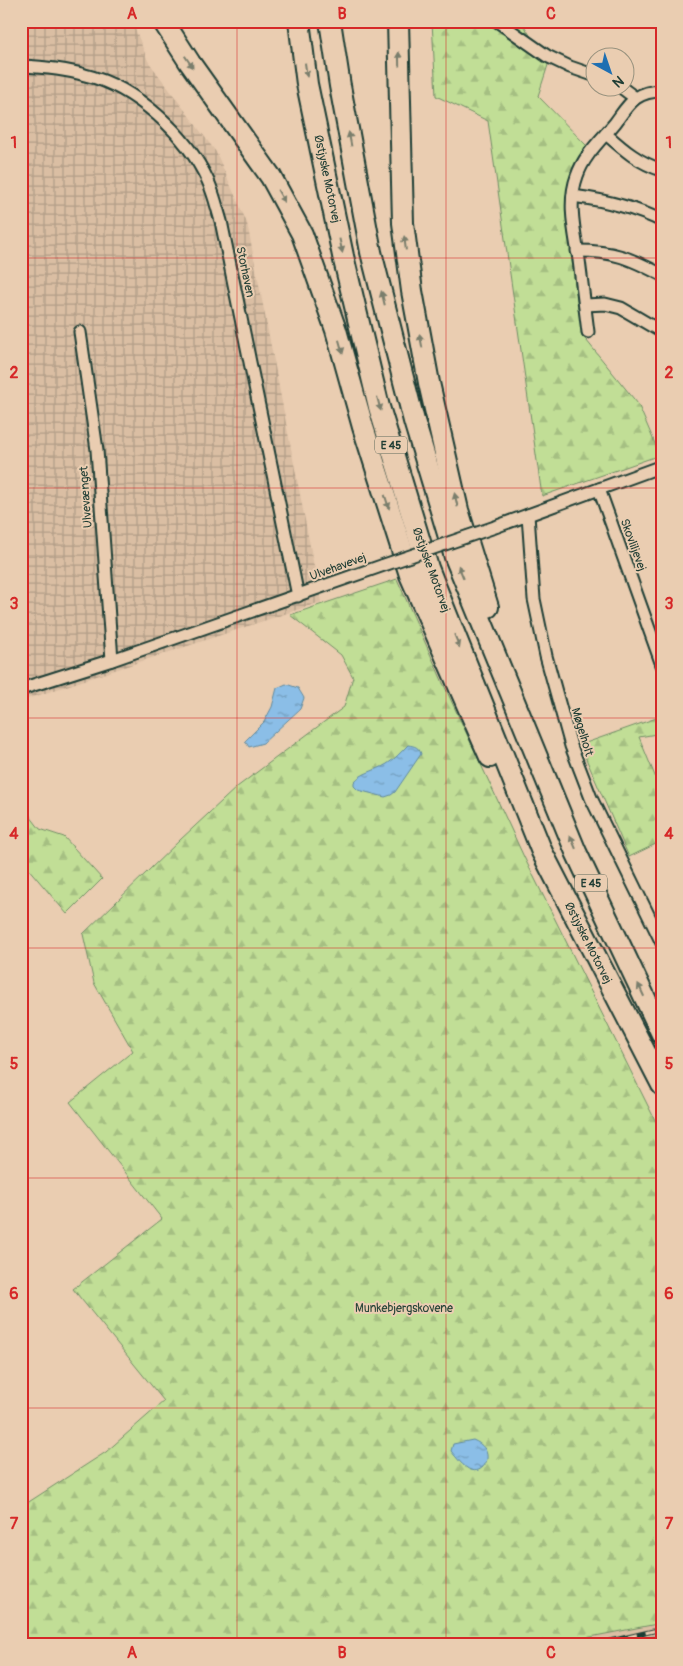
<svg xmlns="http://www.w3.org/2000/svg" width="683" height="1666" font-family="Pangolin,sans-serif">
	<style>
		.built { fill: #dabea3 }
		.industrial { fill: url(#industrial-grid) }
		.forest { fill: url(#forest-firs); stroke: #708e65 }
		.water { fill: url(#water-ripples); stroke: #608a9f }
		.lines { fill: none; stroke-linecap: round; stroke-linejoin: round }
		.street-casing { stroke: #1f3d34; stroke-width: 15 }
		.highway-casing { stroke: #1f3d34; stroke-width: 24 }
		.street { stroke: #eacdb1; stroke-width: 11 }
		.highway { stroke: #eacdb1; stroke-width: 20 }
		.rail-casing { stroke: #1f3d34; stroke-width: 5 }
		.rail { stroke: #eacdb1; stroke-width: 3; stroke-dasharray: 9; stroke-linecap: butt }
		.street-bridge-casing { stroke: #1f3d34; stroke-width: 15; stroke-linecap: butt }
		.street-bridge { stroke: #eacdb1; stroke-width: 11 }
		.oneway { fill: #7a7e6c }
		.grid { fill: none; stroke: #d62828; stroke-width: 1; stroke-opacity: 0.55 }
		.labels { text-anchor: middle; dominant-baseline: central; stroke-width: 4; stroke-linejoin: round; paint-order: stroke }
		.shield { fill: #eacdb1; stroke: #5c685a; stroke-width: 1 }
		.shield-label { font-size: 11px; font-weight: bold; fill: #1f3d34 }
		.street-label { font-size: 12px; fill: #1f3d34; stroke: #eacdb1 }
		.park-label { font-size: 12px; fill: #274539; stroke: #eacdb1 }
		.neatline { fill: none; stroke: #d62828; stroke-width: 2 }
		.grid-label { font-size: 16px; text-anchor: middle; font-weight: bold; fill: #d62828 }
	</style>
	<defs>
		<pattern id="industrial-grid" width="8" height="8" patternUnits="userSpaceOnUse" patternTransform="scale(1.25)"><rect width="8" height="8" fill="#dabea3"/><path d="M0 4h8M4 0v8" fill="none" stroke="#b09c86"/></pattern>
		<pattern id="forest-firs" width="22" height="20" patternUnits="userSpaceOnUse" patternTransform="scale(1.25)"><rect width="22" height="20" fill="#c1de96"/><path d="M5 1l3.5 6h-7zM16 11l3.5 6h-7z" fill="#a5bf82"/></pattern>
		<pattern id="water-ripples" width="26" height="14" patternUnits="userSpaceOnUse" patternTransform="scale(1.25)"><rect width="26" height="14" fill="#8bbee7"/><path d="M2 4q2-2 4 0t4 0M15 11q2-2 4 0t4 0" fill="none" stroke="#719cbc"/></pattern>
	</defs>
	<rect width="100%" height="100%" fill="#eacdb1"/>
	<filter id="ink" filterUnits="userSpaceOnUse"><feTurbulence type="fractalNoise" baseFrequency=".02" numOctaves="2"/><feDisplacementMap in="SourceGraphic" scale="10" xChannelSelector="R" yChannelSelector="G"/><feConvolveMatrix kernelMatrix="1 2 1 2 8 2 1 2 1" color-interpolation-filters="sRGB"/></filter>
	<g filter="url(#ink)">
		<!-- built -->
		<path class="built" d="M 662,1623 L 662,1645 L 549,1645 Z"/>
		<!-- industrial -->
		<path class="industrial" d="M 21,21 L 132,21 L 148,61 L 216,152 L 247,223 L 321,602 L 21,701 Z"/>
		<!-- forest -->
		<g class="forest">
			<path d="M 432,21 L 510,21 L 525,27 L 548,65 L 538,96 L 587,146 L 570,177 L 567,224 L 582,335 L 638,404 L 660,455 L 542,496 L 488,121 L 436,96 Z"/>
			<path d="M 397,579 L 443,683 L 524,857 L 662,1134 L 662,1623 L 549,1645 L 21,1645 L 21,1507 L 106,1452 L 164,1401 L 73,1289 L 162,1219 L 70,1102 L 133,1051 L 94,983 L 83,934 L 180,840 L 237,787 L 344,707 L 353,677 L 341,655 L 290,615 Z"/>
			<path d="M 662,716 L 662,733 L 639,737 L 662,793 L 662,841 L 629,857 L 580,745 Z"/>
			<path d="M 21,767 L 27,776 L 23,807 L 40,829 L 64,837 L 102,879 L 67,914 L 21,860 Z"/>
		</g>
		<!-- water -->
		<g class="water">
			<path d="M 286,684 L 298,688 L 304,698 L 300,709 L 263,743 L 249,747 L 245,741 L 264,722 L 272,707 L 277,688 Z"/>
			<path d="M 408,745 C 415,746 419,747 421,754 L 395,792 L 391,795 L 385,797 L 358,790 L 354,786 L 354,782 C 362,772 376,771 387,764 C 395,759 401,752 408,745 Z"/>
			<path d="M 473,1440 C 498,1450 485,1475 471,1470 C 464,1468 456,1457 451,1451 L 453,1444 Z"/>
		</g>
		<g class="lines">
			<defs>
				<g id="street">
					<path d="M 497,21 L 547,56 L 570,67 L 596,76"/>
					<path d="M 21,66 C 43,67 65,69 85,75 C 136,87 187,135 208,181 C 214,194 217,208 221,221 L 298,596"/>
					<path d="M 622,88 L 634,97"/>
					<path d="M 606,134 C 624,150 639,163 662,170"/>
					<path d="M 573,196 C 603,200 634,207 662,221"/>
					<path d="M 577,251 C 614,251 630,258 662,275"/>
					<path d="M 585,305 L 605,304 L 621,308 L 662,332"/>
					<path d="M 80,332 L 97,450 L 112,660"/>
					<path d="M 588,332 C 585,308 582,284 579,260 C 575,233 567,203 577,176 C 584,155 601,140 615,123 C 629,104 635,91 662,91"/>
					<path d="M 599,489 L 662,665"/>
					<path d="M 528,515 L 534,599 L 546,656 L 571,746 L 591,798 L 662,943"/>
					<path d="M 495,527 L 662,466"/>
					<path d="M 21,689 L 112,660 L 384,565"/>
				</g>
				<g id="highway">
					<path d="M 163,21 L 190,63 L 271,177 L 302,234 L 336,330 L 363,427 L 410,575 L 490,757"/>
					<path d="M 299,21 L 307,84 L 343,256 L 379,407 L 428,568 L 542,852 L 662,1085"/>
					<path d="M 330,21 L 340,86 L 371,252 L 414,421 L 455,557 L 576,852 L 662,1034"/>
					<path d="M 398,21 L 403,223 L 412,291 L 429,383 L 458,510 L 488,607"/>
				</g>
			</defs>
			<!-- street casing -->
			<use href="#street" class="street-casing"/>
			<!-- highway casing -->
			<use href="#highway" class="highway-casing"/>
			<!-- street -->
			<use href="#street" class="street"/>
			<!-- highway -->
			<use href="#highway" class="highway"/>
			<defs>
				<g id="rail">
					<path d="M 631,1643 L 662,1637"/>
					<path d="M 593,1645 L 662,1629"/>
				</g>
			</defs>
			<!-- rail casing -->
			<use href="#rail" class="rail-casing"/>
			<!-- rail -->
			<use href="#rail" class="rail"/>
			<defs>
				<path id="street-bridge" d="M 384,565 L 495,527"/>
			</defs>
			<!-- street-bridge casing -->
			<use href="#street-bridge" class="street-bridge-casing"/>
			<!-- street-bridge -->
			<use href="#street-bridge" class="street-bridge"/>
		</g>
		<!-- one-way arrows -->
		<defs><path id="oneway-solid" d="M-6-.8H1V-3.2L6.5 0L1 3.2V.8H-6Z" transform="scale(1.25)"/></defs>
		<g class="oneway">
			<use href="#oneway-solid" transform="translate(399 59) rotate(-91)"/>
			<use href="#oneway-solid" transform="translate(189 62) rotate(56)"/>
			<use href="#oneway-solid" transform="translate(306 70) rotate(82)"/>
			<use href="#oneway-solid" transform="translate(350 139) rotate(-101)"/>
			<use href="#oneway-solid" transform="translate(281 196) rotate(61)"/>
			<use href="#oneway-solid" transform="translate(405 243) rotate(-97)"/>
			<use href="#oneway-solid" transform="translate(341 246) rotate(78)"/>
			<use href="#oneway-solid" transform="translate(383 298) rotate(-104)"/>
			<use href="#oneway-solid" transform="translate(421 341) rotate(-101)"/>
			<use href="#oneway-solid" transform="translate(341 347) rotate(74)"/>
			<use href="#oneway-solid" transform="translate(379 404) rotate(75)"/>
			<use href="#oneway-solid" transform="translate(456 500) rotate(-103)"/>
			<use href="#oneway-solid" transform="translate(387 502) rotate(72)"/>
			<use href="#oneway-solid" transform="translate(461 572) rotate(-112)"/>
			<use href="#oneway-solid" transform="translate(457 641) rotate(68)"/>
			<use href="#oneway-solid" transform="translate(573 842) rotate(-113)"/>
			<use href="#oneway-solid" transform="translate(641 990) rotate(-115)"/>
		</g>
	</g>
	<!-- grid -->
	<path class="grid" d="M 237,21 L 237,1645M 446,21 L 446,1645M 21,258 L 662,258M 21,488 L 662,488M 21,718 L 662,718M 21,948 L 662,948M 21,1178 L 662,1178M 21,1408 L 662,1408"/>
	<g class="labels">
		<!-- shield labels -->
		<g class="shield">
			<rect x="375" y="436.5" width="32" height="17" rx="4"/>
			<rect x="575" y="874.5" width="32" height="17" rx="4"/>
		</g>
		<g class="shield-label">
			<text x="391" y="445">E 45</text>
			<text x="591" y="883">E 45</text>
		</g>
		<!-- street labels -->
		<g class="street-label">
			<text transform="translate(327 179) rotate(78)">Østjyske Motorvej</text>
			<text transform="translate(245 272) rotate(78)">Storhaven</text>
			<text transform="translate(86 497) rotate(-94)">Ulvevænget</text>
			<text transform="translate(633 545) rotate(70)">Skovliljevej</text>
			<text transform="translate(338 567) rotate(-20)">Ulvehavevej</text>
			<text transform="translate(431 570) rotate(70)">Østjyske Motorvej</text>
			<text transform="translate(582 732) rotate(73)">Møgelholt</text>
			<text transform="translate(588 943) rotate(63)">Østjyske Motorvej</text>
		</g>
		<!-- park labels -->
		<g class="park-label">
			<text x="404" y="1308">Munkebjergskovene</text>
		</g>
	</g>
	<!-- margin -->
	<rect width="683" height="1666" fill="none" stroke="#eacdb1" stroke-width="55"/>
	<!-- north arrow -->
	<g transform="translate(610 72) rotate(140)"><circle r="24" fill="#eacdb1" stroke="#99937f"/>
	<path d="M0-4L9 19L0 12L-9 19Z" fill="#1f6fb2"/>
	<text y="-8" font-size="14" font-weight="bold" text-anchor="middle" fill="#1f3d34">N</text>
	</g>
	<rect x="28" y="28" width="628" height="1610" class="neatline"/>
	<g class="grid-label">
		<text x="132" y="19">A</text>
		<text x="342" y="19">B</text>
		<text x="551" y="19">C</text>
		<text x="14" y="148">1</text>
		<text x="669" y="148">1</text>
		<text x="14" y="378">2</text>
		<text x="669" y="378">2</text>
		<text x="14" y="609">3</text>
		<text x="669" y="609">3</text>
		<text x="14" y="839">4</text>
		<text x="669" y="839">4</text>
		<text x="14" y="1069">5</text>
		<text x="669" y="1069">5</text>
		<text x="14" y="1299">6</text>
		<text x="669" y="1299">6</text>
		<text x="14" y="1529">7</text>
		<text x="669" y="1529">7</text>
		<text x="132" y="1658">A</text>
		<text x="342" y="1658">B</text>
		<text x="551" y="1658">C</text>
	</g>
</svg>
